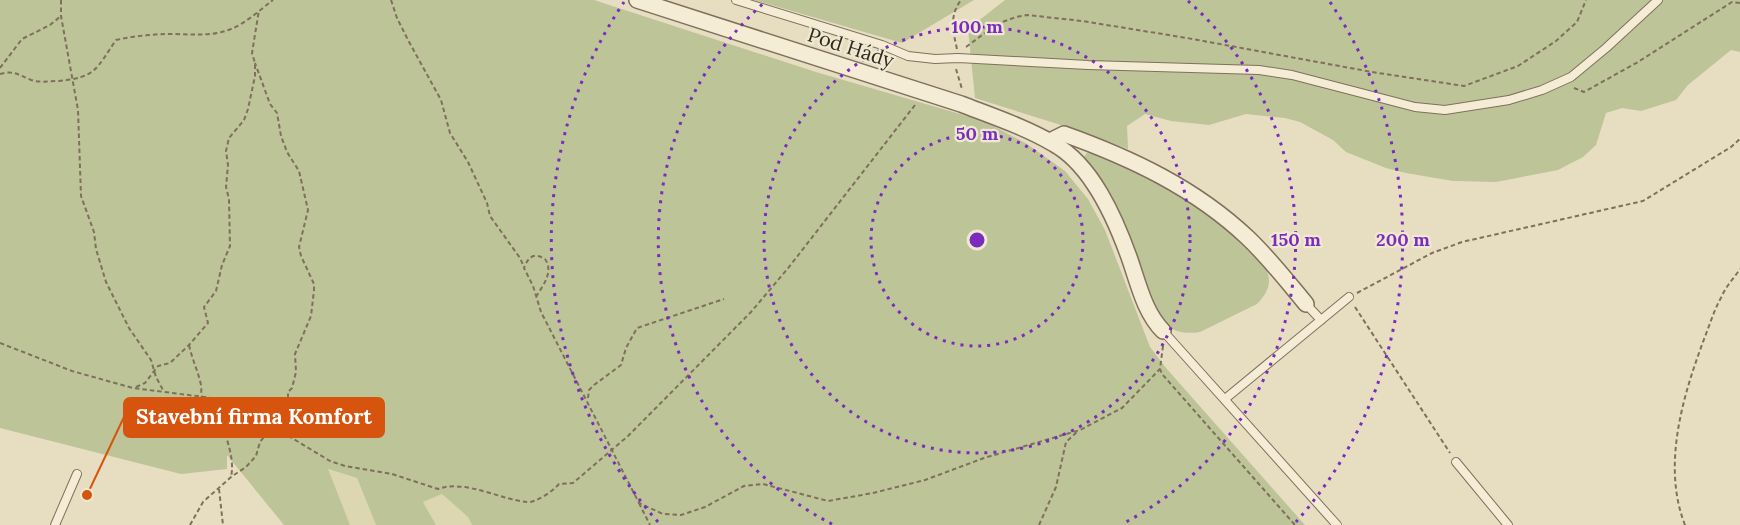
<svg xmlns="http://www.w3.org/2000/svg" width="1740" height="525" font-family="Lora,serif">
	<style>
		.farmland { fill: #dcd7b1 }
		.green { fill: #bcc498 }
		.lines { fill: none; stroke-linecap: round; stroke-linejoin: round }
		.service-casing { stroke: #7f705c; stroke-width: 10 }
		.minor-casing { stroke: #7f705c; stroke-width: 18 }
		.path { stroke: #7f705c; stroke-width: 2; stroke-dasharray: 4.5 3; stroke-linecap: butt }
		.service { stroke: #f4ecd4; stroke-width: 8 }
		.minor { stroke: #f4ecd4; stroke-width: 15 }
		.ring { fill: none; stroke: #7b2cbf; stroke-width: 3; stroke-dasharray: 3 6 }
		.labels { text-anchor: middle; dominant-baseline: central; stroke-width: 4.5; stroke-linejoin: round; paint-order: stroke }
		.street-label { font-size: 20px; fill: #31281e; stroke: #f0e9d1 }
		.centre { fill: #7b2cbf; stroke: #f0e9d1; stroke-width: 3 }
		.ring-label { font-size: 18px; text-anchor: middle; font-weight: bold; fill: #7b2cbf; stroke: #f0e9d1; stroke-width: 4.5; stroke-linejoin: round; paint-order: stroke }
		.leader { fill: none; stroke: #d6540e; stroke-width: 2 }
		.callout-dot { fill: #d6540e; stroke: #f0e9d1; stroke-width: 2 }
		.callout { fill: #d6540e; stroke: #d6540e; stroke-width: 2 }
		.callout-label { font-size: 21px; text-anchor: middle; font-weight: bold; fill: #fff }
	</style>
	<rect width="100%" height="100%" fill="#e7dec2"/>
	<!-- farmland -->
	<g class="farmland">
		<path d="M 327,469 L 357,478 L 376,525 L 350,525 Z"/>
		<path d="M 442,494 L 468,517 L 472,525 L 436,525 L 423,502 Z"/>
	</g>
	<!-- green -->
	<g class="green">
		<path d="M 0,0 L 594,0 L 816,72 L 984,121 L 1027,144 L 1065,171 L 1088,199 L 1105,230 L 1150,347 L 1166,368 L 1305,525 L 472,525 L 468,517 L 442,494 L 423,502 L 436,525 L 376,525 L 357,478 L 328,469 L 350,525 L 284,525 L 227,455 L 227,469 L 181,474 L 0,428 Z"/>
		<path d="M 754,0 L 974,0 L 902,43 Z"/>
		<path d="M 1005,0 L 1740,0 L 1740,52 L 1731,50 L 1688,85 L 1676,100 L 1641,111 L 1622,108 L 1606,113 L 1596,145 L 1583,157 L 1558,170 L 1496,182 L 1453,181 L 1406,173 L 1386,168 L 1346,152 L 1333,140 L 1300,122 L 1285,118 L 1246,114 L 1209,125 L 1171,121 L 1145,114 L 1127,126 L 1128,149 L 1080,131 L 975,98 L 968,29 Z"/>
		<path d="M 1088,152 C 1126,159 1253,235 1267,271 C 1272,284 1267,294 1257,304 L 1200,332 C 1188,334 1175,333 1166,324 C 1149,308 1145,282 1139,261 C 1134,248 1129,235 1123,222 C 1113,199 1098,180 1084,159 L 1085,155 Z"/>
	</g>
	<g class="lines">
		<defs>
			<g id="service">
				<path d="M 736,0 L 882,45 L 908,56 L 935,59 L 958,58 L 1088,65 L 1259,70 L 1292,75 L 1415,107 L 1445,110 L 1509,100 L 1542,90 L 1571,77 L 1606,48 L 1658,0"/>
				<path d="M 1306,304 L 1321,320"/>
				<path d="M 1163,331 L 1337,525"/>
				<path d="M 1225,399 L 1349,297"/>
				<path d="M 1456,462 L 1508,525"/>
				<path d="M 55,525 L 77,474"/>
			</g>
			<g id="minor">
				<path d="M 637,0 L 961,104 C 992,116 1025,127 1054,144 C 1092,165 1115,218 1129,257 C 1138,282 1144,312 1163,331"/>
				<path d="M 1050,141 L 1064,134 C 1131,158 1195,188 1248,238 C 1269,258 1287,281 1306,304"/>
			</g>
		</defs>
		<!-- service casing -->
		<use href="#service" class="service-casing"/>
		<!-- minor casing -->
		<use href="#minor" class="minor-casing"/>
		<!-- path -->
		<g class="path">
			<path d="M 61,0 L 61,16 L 78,110 L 81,196 L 94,232 L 96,249 L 106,282 L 129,328 L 151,360 L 156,377 L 163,390"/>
			<path d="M 391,0 L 397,18 L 408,40 L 441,100 L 450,133 L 468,162 L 487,203 L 490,216 L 520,258 L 524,267"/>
			<path d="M 966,47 L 997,24 L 1016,17 L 1027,15 L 1082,21 L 1187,38 L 1372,72 L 1464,86 L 1518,66 L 1556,41 L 1577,22 L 1586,0"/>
			<path d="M 957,49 C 953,31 949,16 961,0"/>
			<path d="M 0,68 L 22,39 L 50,25 L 61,16"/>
			<path d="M 956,69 L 962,89"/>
			<path d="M 0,74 C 13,70 19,75 31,80 C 40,83 49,81 59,81 C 97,77 96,69 116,40 C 134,36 153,34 171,34 C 192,34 211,37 231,29 C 246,23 260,10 273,0"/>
			<path d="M 1574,88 L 1584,92 L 1638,62 L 1732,2 L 1740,3"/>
			<path d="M 1357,293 L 1432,253 L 1462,242 L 1643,201 L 1731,147 L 1740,139"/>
			<path d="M 536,297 C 543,285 554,272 545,259 C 534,252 528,257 524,268 L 533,286 L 541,312 L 639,503 L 663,514 L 681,515 L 705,507 L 744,486 L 763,484 L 828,501 L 873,493 L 925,480 L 984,458 L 1080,430 L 1122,408 L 1160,369"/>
			<path d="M 1355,307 L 1450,453"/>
			<path d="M 0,343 L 72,371 L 133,388 L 228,400 L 252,408 L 272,426 L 330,461 L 345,466 L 392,474 L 438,489 C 464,479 502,500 527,502 C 536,503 553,491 559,484 L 573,483 L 628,436 L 751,312 L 789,267 L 915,105"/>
			<path d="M 189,345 C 192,359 198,371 201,385 C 202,390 200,395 203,399 C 205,401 208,403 210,405 C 222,422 236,456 231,477"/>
			<path d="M 1163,346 L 1160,369 L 1162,374 L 1295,525"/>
			<path d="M 136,387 L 145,383 L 158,366 L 170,363 L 189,345 L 208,323 L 204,307 L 216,291 L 222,265 L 230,246 L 229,199 L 226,187 L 228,165 L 226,151 L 229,138 L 244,120 L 248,109 L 255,76 L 255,63 L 252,53 L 259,10"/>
			<path d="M 588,398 L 589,390 L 594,385 L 621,365 L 626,348 L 637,328 L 724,299"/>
			<path d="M 219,489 L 223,525"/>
			<path d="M 639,503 L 650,525"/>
			<path d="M 190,525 L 203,502 L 231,477 L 246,467 L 256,456 L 260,442 L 288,406 L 288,392 L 292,388 L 296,372 L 295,354 L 311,316 L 314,290 L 314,284 L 301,256 L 299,247 L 308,210 L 299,171 L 287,152 L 281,136 L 277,113 L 270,104 L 255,63"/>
			<path d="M 1039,525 L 1056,487 L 1066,442 L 1078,431"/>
			<path d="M 1685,525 C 1661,464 1684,392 1706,334 C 1711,321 1715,308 1722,296 C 1726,286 1734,278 1740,269"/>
		</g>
		<!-- service -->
		<use href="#service" class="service"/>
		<!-- minor -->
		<use href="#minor" class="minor"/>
	</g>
	<!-- distance rings -->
	<g class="ring">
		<circle cx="977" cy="240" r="106"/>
		<circle cx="977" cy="240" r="213"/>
		<path d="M832 524A319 319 0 0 1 766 1M1188 1A319 319 0 0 1 1122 524"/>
		<path d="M658 522A426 426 0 0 1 624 2M1330 2A426 426 0 0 1 1296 522"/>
	</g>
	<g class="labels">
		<!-- street labels -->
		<g class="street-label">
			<text transform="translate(851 47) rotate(18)">Pod Hády</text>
		</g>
	</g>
	<circle cx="977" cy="240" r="9" class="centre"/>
	<g class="ring-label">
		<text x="977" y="33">100 m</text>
		<text x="977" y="140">50 m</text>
		<text x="1296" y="246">150 m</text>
		<text x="1403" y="246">200 m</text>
	</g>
	<!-- callouts -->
	<path class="leader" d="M87 495L124 417"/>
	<circle class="callout-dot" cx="87" cy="495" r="6"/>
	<rect class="callout" x="124" y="398" width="260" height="39" rx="6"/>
	<g class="callout-label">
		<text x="254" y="424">Stavební firma Komfort</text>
	</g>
</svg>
